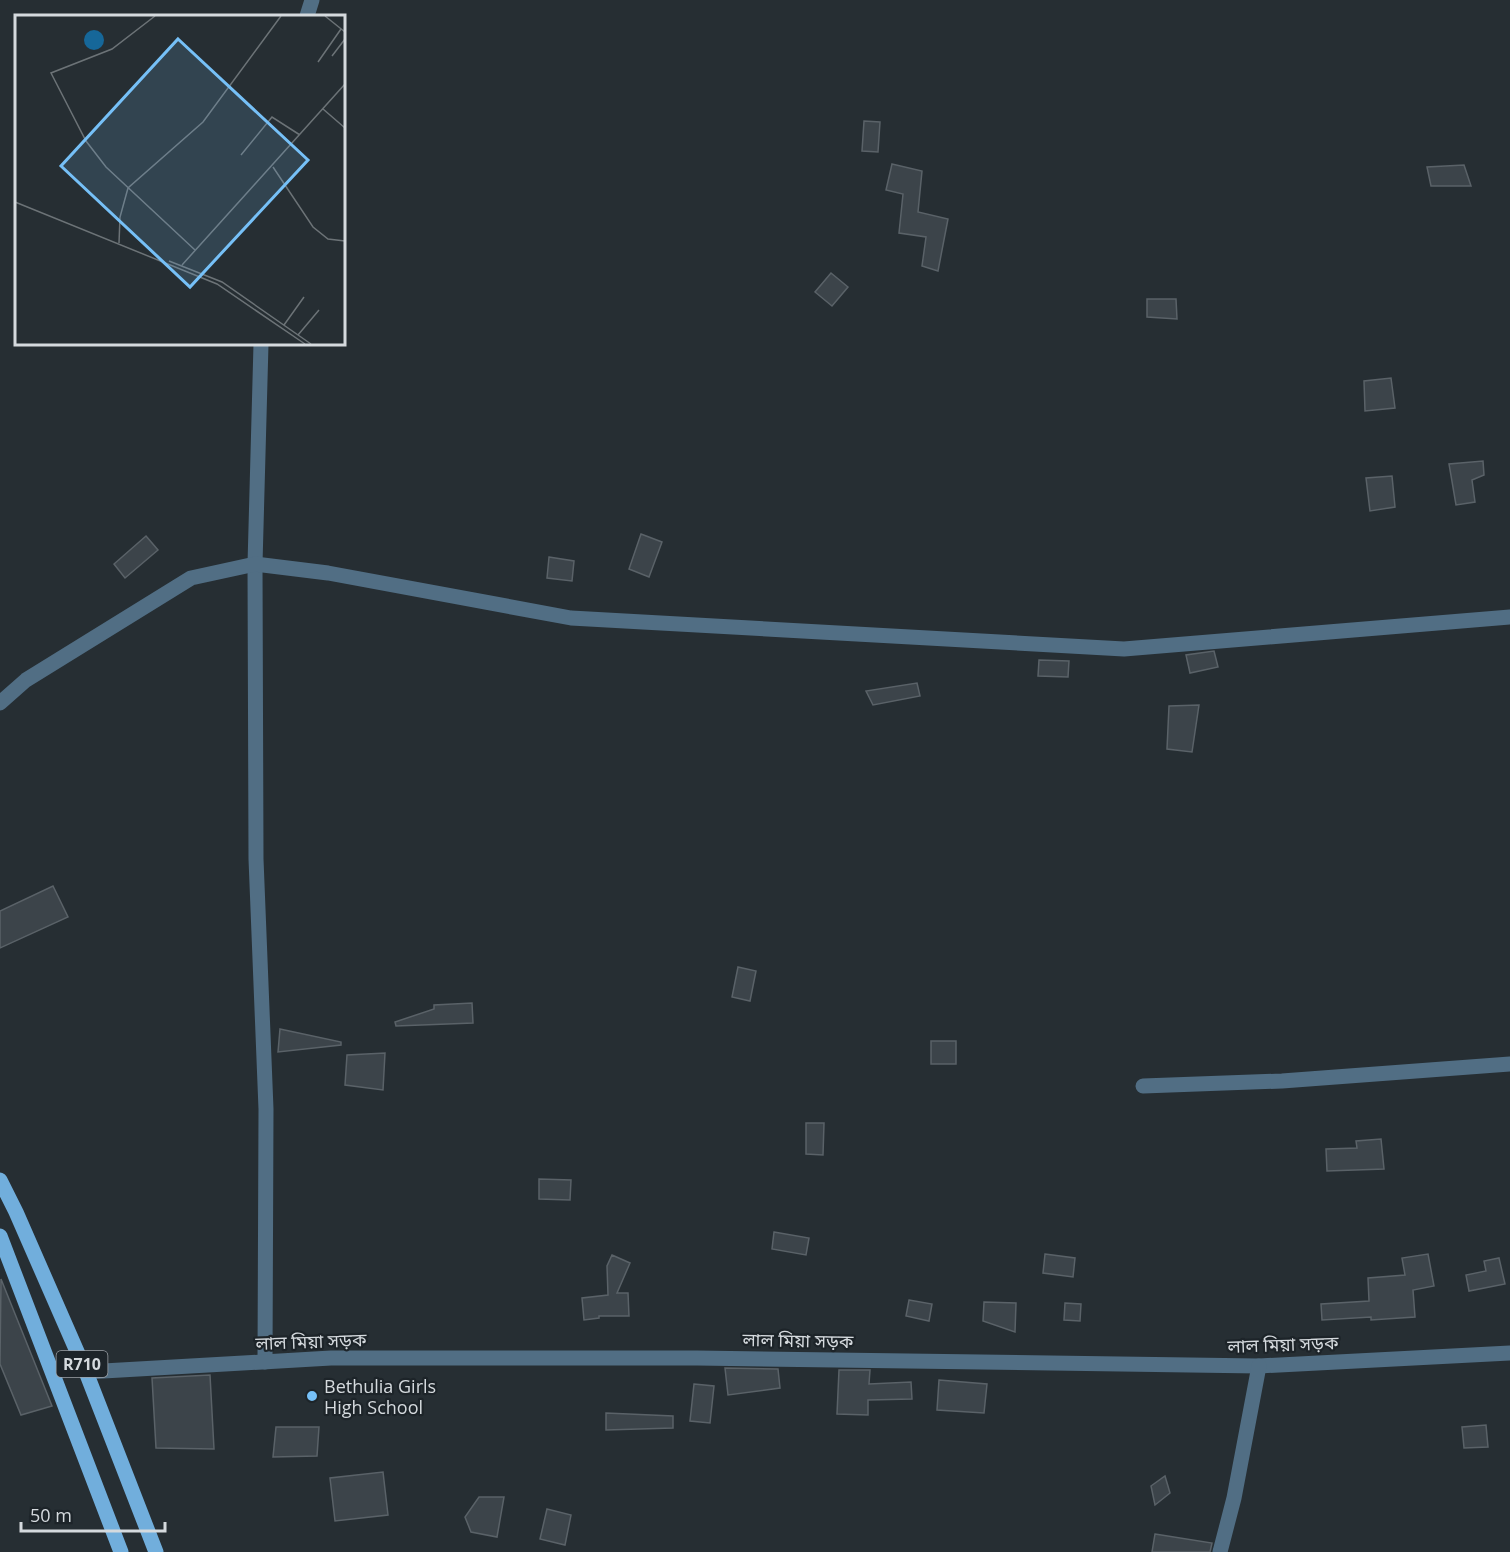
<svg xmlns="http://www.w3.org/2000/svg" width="1510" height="1552" font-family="'Open Sans','Noto Sans Bengali',sans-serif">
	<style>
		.building { fill: #3c444a; stroke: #5a6268; stroke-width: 1.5 }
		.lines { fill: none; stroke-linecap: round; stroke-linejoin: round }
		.minor { stroke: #516e84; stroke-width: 15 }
		.major { stroke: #71aedc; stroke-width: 15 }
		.poi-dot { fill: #76c0f7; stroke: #1d2429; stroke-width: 2 }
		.labels { text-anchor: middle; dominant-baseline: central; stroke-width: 4.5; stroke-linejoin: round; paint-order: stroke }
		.shield { fill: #1d2429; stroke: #9ea3a8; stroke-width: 1.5 }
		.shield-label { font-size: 16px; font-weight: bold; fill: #d5dade }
		.street-label { font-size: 18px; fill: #d5dade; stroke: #1d2429 }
		.poi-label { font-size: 18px; fill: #d5dade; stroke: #1d2429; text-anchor: start }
		.inset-road { fill: none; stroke: #6c7377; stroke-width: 1.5 }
		.view { fill: #76c0f7; fill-opacity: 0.15; stroke: #76c0f7; stroke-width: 3 }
		.inset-edge { fill: none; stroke: #d5dade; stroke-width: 3 }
	</style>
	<rect width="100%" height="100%" fill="#262e33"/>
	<!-- building -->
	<g class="building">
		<path d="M 864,121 L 880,122 L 878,152 L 862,151 Z"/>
		<path d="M 892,164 L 922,171 L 918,212 L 948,219 L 938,271 L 922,266 L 926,237 L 899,233 L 903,194 L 886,190 Z"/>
		<path d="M 1464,165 L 1471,186 L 1431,186 L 1427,167 Z"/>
		<path d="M 831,273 L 848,287 L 832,306 L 815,292 Z"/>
		<path d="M 1147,299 L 1176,299 L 1177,319 L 1147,317 Z"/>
		<path d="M 1391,378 L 1395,408 L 1365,411 L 1364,381 Z"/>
		<path d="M 1483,461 L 1484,475 L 1472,480 L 1475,502 L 1456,505 L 1449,464 Z"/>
		<path d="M 1392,476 L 1395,507 L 1370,511 L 1366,478 Z"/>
		<path d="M 641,534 L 662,542 L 649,577 L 629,569 Z"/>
		<path d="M 146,536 L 158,550 L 125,578 L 114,564 Z"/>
		<path d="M 549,557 L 574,561 L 572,581 L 547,578 Z"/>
		<path d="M 1214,651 L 1218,667 L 1190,673 L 1186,655 Z"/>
		<path d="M 1039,660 L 1069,661 L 1068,677 L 1038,676 Z"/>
		<path d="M 917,683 L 920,696 L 873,705 L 866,691 Z"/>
		<path d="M 1199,705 L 1192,752 L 1167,749 L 1169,706 Z"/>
		<path d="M 53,886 L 68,917 L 0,948 L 0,911 Z"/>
		<path d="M 738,967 L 756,971 L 750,1001 L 732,997 Z"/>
		<path d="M 472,1003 L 473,1023 L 396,1026 L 395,1022 L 434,1009 L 434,1005 Z"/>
		<path d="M 280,1029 L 341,1042 L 341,1045 L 278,1052 Z"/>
		<rect x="931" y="1041" width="25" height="23"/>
		<path d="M 385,1053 L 383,1090 L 345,1085 L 347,1055 Z"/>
		<path d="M 806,1123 L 824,1123 L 823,1155 L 806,1154 Z"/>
		<path d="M 1381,1139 L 1384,1169 L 1327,1171 L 1326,1149 L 1357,1148 L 1356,1141 Z"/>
		<path d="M 539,1179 L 571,1180 L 570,1200 L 539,1199 Z"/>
		<path d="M 774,1232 L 809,1238 L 806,1255 L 772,1249 Z"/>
		<path d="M 1045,1254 L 1075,1258 L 1073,1277 L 1043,1273 Z"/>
		<path d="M 1428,1254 L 1434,1286 L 1413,1290 L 1415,1317 L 1371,1320 L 1371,1317 L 1322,1320 L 1321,1304 L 1369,1301 L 1368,1278 L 1405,1275 L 1402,1258 Z"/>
		<path d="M 612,1255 L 630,1263 L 617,1293 L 628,1293 L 629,1316 L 599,1316 L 599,1318 L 584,1320 L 582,1298 L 608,1295 L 607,1266 Z"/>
		<path d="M 1499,1258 L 1505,1284 L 1469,1291 L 1466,1275 L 1486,1271 L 1484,1261 Z"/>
		<path d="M 1,1279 L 52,1406 L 21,1415 L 0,1364 Z"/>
		<path d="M 909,1300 L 932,1304 L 929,1321 L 906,1316 Z"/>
		<path d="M 984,1302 L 1016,1303 L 1015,1332 L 983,1321 Z"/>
		<path d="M 1065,1303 L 1081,1304 L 1080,1321 L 1064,1320 Z"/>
		<path d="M 725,1368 L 778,1369 L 780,1388 L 728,1395 Z"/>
		<path d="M 839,1370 L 870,1370 L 869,1384 L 911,1382 L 912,1399 L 868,1400 L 868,1415 L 837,1414 Z"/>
		<path d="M 210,1375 L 214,1449 L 156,1448 L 152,1378 Z"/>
		<path d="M 939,1380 L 987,1384 L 984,1413 L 937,1410 Z"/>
		<path d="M 694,1384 L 714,1386 L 710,1423 L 690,1421 Z"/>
		<path d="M 606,1413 L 673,1416 L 673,1428 L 606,1430 Z"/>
		<path d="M 1486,1425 L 1488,1447 L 1464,1448 L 1462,1427 Z"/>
		<path d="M 276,1427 L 319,1427 L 317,1456 L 273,1457 Z"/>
		<path d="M 383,1472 L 388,1515 L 335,1521 L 330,1478 Z"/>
		<path d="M 1165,1476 L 1170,1493 L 1155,1505 L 1151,1486 Z"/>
		<path d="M 479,1497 L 504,1497 L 497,1537 L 471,1532 L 465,1517 Z"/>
		<path d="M 547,1509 L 571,1515 L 565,1545 L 540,1539 Z"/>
		<path d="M 1155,1534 L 1212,1543 L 1210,1552 L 1152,1552 Z"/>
	</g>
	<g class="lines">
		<!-- minor -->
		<g class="minor">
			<path d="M 307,16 L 312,0"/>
			<path d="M 261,344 L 255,564 L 256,859 L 266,1109 L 265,1362"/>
			<path d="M 0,703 L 26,680 L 191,578 L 255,564 L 328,573 L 571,618 L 1124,649 L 1510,617"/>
			<path d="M 1143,1086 L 1282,1081 L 1510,1064"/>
			<path d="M 86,1372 L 331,1358 L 697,1358 L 1259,1366 L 1510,1353"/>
			<path d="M 1220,1552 L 1234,1498 L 1259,1366"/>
		</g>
		<!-- major -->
		<g class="major">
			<path d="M 0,1180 L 16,1212 L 86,1372 L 156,1552"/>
			<path d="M 0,1236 L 121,1552"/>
		</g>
	</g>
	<!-- markers -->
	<circle class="poi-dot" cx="312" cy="1396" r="6"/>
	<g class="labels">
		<!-- shield labels -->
		<rect class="shield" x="56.5" y="1351" width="51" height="26" rx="4.5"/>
		<g class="shield-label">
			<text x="82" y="1364">R710</text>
		</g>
		<!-- street labels -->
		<g class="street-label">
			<text transform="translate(798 1340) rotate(1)">লাল মিয়া সড়ক</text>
			<text transform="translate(311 1341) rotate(-2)">লাল মিয়া সড়ক</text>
			<text transform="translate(1283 1344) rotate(-2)">লাল মিয়া সড়ক</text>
		</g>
		<!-- poi labels -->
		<g class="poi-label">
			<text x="324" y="1386">Bethulia Girls<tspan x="324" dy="21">High School</tspan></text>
		</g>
	</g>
	<!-- overview -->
	<g transform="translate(15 15)">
		<rect width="330" height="330" fill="#262e33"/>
		<path d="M69 25a10 10 0 1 1 20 0a10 10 0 1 1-20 0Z" fill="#166799"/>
		<path class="inset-road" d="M 140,1 L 97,34 L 36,58 L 71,126 L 91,152 L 180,235M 310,1 L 330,17M 317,41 L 330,24M 303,47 L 326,14M 308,94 L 330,113M 226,140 L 257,102 L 285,120M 258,152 L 298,212 L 313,224 L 330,226M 0,187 L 202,269 L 290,329M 104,228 L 105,202 L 113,173 L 188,107 L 266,1M 154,246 L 207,267 L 296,329M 167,250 L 330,69M 269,310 L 289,282M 283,320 L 304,295"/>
		<path class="view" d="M 163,24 L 293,145 L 175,272 L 46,151 Z"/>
		<rect width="330" height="330" class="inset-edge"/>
	</g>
	<!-- scale -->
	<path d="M21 1522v9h144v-9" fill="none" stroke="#d5dade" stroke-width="3"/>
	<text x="30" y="1522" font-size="18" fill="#d5dade" stroke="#1d2429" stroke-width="4.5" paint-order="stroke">50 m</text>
</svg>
